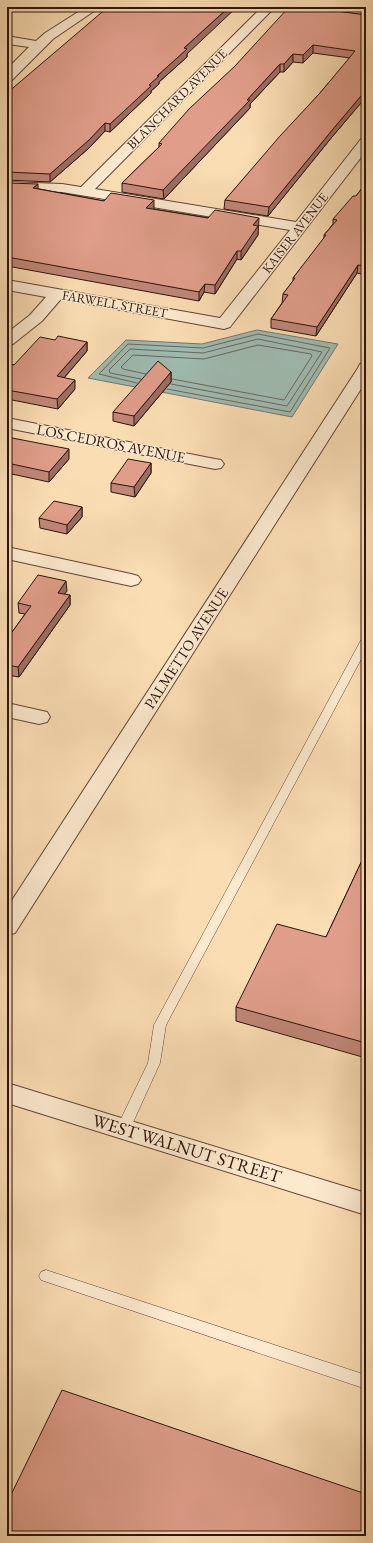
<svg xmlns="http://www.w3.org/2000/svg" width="373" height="1543" font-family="'EB Garamond',serif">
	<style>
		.water { fill: #9fbbb1; stroke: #71786e }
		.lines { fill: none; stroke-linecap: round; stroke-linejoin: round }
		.shore { stroke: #66675e; stroke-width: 1 }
		.service-casing { stroke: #604634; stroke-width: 1 }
		.minor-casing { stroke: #604634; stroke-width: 2 }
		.tertiary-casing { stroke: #604634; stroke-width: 2 }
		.service { fill: #fce9ce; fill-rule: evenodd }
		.minor { fill: #fce9ce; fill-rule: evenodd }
		.tertiary { fill: #fce9ce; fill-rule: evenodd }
		.wall { fill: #c08777; stroke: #2d130a }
		.shaded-wall { fill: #9c6e61; stroke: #2d130a }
		.building { fill: #df9d8a; stroke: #2d130a }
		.labels { text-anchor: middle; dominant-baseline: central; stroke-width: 3; stroke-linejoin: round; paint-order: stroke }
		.far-street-label { font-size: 13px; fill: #2d130a; stroke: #fce9ce }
		.street-label { font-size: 15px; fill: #2d130a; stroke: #fce9ce }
		.near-street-label { font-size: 18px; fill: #2d130a; stroke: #fce9ce }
	</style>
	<rect width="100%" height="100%" fill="#fbddb4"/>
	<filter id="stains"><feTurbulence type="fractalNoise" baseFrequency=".005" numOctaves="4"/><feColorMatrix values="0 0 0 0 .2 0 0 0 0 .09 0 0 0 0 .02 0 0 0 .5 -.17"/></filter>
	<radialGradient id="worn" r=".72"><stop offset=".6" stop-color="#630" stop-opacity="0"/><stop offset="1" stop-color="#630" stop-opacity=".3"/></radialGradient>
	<!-- water -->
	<path class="water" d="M 257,330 L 338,344 L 292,417 L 88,378 L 126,340 L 202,344 Z"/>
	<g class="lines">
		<!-- shore -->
		<g class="shore">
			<path d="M 146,374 L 123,369 L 121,367 L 133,355 L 204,359 L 258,345 L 311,354 L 312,356 L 284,400 L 172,379"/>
			<path d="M 141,379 L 110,373 L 109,370 L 130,349 L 203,353 L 258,339 L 322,352 L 287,406 L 171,384"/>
			<path d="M 137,383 L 99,374 L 128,344 L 203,348 L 258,334 L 330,348 L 290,412 L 167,389"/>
		</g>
		<defs>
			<g id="service">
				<path d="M 366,637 L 366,650 L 166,1025 L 160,1063 L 130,1129 L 128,1133 L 123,1134 L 118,1133 L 116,1129 L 148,1063 L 154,1025 L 361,640 Z"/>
				<path d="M 46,1270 L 366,1375 L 366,1389 L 41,1280 L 39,1276 L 41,1272 Z"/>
			</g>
			<g id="minor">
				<path d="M 86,7 L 100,7 L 53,39 L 12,80 L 7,81 L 7,69 L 29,47 L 7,44 L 7,36 L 36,41 L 45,33 Z"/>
				<path d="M 262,7 L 275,7 L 95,189 L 296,222 L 361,139 L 366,138 L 366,151 L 230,327 L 224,329 L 61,299 L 42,321 L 13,344 L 7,346 L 7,333 L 30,315 L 46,297 L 7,290 L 7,280 L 220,318 L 290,230 L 62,192 L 7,190 L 7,182 L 62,184 L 81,187 Z"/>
				<path d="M 7,418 L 215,459 L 221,460 L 224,464 L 221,468 L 215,469 L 7,428 Z"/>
				<path d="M 7,547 L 131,574 L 138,576 L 141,580 L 138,584 L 131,586 L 7,559 Z"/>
				<path d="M 7,703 L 47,712 L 50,717 L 47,722 L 39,724 L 7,717 Z"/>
				<path d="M 7,1083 L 366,1193 L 366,1215 L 7,1103 Z"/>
			</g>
			<path id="tertiary" d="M 366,363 L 366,381 L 15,933 L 7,935 L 7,908 L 358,368 L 360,364 Z"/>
		</defs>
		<!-- service casing -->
		<use href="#service" class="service-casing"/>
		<!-- minor casing -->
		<use href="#minor" class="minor-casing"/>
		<!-- tertiary casing -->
		<use href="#tertiary" class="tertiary-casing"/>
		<!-- service -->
		<use href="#service" class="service"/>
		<!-- minor -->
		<use href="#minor" class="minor"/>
		<!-- tertiary -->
		<use href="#tertiary" class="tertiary"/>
	</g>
	<!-- wall -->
	<g class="wall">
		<path d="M 335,11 L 366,15 L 366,97 L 332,137 L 268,216 L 224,209 L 225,200 L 320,93 L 350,58 L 313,53 L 303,63 L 293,62 L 284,72 L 280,72 L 250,104 L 250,108 L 164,199 L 122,192 L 122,183 L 159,147 L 159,143 Z"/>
		<path d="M 187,54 L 187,57 L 159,82 L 159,84 L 151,91 L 151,93 L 110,132 L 105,131 L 89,148 L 50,182 L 7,180 L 7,93 Z"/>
		<path d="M 7,183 L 104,201 L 259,226 L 258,227 L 258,235 L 241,260 L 237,259 L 215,294 L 204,292 L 199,301 L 7,266 Z"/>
		<path d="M 366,183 L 366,274 L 365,275 L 357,273 L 316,336 L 271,328 L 271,319 L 282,303 L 283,294 L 293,281 L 293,278 L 324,239 L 324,235 L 333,224 L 333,219 L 356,196 Z"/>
		<path d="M 55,340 L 87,342 L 87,351 L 64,378 L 75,389 L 58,409 L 7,399 L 7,364 L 14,365 Z"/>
		<path d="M 171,372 L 171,382 L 134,426 L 113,421 L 113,412 Z"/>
		<path d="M 7,437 L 69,459 L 49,482 L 7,473 Z"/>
		<path d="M 151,463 L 151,473 L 135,497 L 111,492 L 111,483 Z"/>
		<path d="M 82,507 L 82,517 L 67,534 L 40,528 L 39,518 Z"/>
		<path d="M 67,591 L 64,594 L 70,595 L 70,605 L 19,677 L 7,675 L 7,639 L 25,614 L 19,613 L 18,603 Z"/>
		<path d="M 366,852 L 366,1058 L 236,1021 L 236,1007 L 326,937 Z"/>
	</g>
	<!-- shaded-wall -->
	<g class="shaded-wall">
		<path d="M 229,7 L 237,7 L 187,54 L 187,57 L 159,82 L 159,84 L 151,91 L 151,93 L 110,132 L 110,124 L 149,85 L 184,48 Z"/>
		<path d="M 332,7 L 339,7 L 329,18 L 329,10 Z"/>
		<path d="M 313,45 L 313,53 L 303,63 L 303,55 Z"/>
		<path d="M 293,54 L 293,62 L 284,72 L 284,64 Z"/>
		<path d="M 280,64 L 280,72 L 250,104 L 250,108 L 164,199 L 163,190 Z"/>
		<path d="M 366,90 L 366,97 L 332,137 L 268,216 L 269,207 L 333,129 Z"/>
		<path d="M 105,123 L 105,131 L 89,148 L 50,182 L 50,174 Z"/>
		<path d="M 38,184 L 38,193 L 33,188 Z"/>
		<path d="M 154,200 L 154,209 L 146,216 L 146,208 Z"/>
		<path d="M 259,218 L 258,235 L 241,260 L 241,251 L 253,225 Z"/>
		<path d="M 237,251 L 237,259 L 215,294 L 215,285 Z"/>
		<path d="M 358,265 L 357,273 L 316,336 L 317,327 Z"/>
		<path d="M 366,266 L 366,274 L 365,275 Z"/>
		<path d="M 205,284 L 204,292 L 199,301 L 199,292 Z"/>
		<path d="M 87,342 L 87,351 L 57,386 L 57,376 Z"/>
		<path d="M 171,372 L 171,382 L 134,426 L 134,416 Z"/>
		<path d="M 75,380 L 75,389 L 58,409 L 57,399 Z"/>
		<path d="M 69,449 L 69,459 L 49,482 L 49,472 Z"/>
		<path d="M 151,463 L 151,473 L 135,497 L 134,487 Z"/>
		<path d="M 82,507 L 82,517 L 67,534 L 67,525 Z"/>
		<path d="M 66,581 L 67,591 L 58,603 L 58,593 Z"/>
		<path d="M 70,595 L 70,605 L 19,677 L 18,667 Z"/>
	</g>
	<!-- building -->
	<g class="building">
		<path d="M 108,7 L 229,7 L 184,48 L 187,49 L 157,76 L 159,76 L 149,85 L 151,86 L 110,124 L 105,123 L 89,140 L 50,174 L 7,172 L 7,93 Z"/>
		<path d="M 289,7 L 332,7 L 329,10 L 366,15 L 366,90 L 333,129 L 269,207 L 225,200 L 280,136 L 320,93 L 355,51 L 313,45 L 303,55 L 293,54 L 284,64 L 280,64 L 247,100 L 250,100 L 163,190 L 122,183 L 162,144 L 159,143 L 189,109 L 235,66 Z"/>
		<path d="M 7,183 L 38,184 L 33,188 L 104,201 L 111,193 L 154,200 L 146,208 L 208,218 L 215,210 L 259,218 L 253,225 L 258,226 L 241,251 L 237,251 L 215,285 L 205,284 L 199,292 L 7,257 Z"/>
		<path d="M 366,183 L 366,266 L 358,265 L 317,327 L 271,319 L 288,295 L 283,294 L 295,278 L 293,278 L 326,235 L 324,235 L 337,220 L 333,219 L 353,196 L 356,196 Z"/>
		<path d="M 58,336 L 87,342 L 57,376 L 75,380 L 57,399 L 7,390 L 7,364 L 14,365 L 40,337 L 55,340 Z"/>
		<path d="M 158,361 L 171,372 L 134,416 L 113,412 Z"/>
		<path d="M 7,437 L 69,449 L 49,472 L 7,463 Z"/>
		<path d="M 128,459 L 151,463 L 134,487 L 111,483 Z"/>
		<path d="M 54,501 L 82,507 L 67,525 L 39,518 Z"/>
		<path d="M 38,575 L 66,581 L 58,593 L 70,595 L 18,667 L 7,665 L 7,639 L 31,606 L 18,603 Z"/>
		<path d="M 366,852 L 366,1043 L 236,1007 L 277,924 L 326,937 Z"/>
		<path d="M 62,1390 L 366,1494 L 366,1536 L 7,1536 L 7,1503 Z"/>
	</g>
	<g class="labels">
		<!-- far-street labels -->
		<g class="far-street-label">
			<text transform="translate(177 99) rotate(-45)">BLANCHARD AVENUE</text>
			<text transform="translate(295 233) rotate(-52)">KAISER AVENUE</text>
			<text transform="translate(115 304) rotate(10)">FARWELL STREET</text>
		</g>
		<!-- street labels -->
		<g class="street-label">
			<text transform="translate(111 443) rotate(11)">LOS CEDROS AVENUE</text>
			<text transform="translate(186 648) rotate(-57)">PALMETTO AVENUE</text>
		</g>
		<!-- near-street labels -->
		<g class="near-street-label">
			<text transform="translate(187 1148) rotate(17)">WEST WALNUT STREET</text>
		</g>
	</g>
	<!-- margin -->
	<rect width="373" height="1543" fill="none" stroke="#fbddb4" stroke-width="24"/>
	<rect x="8" y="8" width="357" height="1527" fill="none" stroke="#2d130a" stroke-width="2"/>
	<rect x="12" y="12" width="349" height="1519" fill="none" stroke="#2d130a"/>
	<rect width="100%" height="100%" filter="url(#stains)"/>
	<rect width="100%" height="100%" fill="url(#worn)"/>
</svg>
